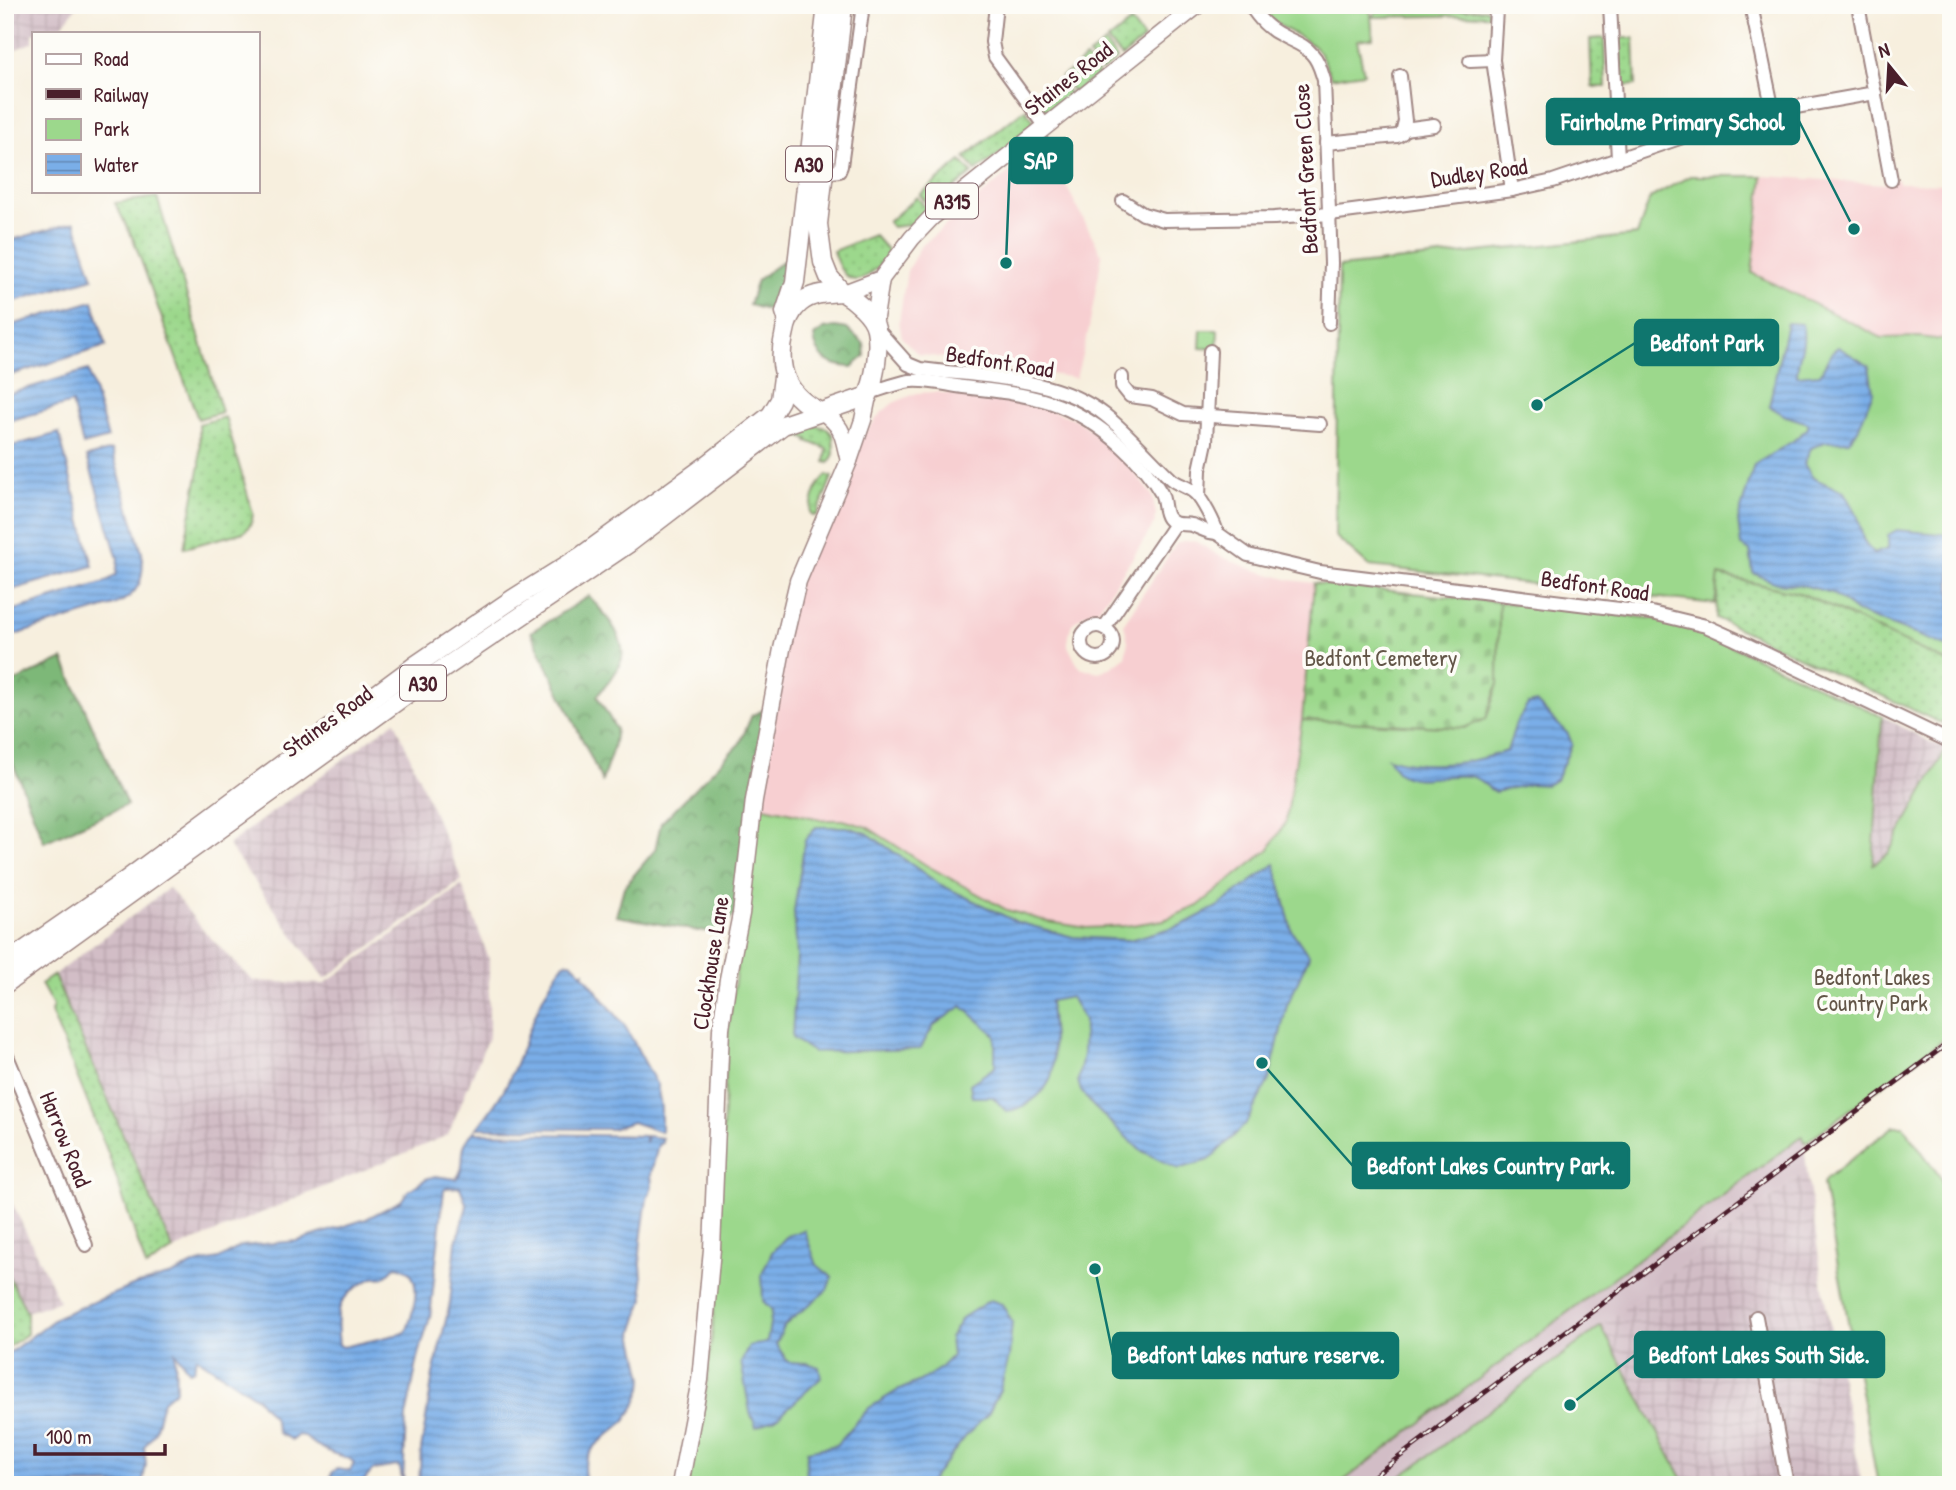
<svg xmlns="http://www.w3.org/2000/svg" width="1956" height="1490" font-family="'Patrick Hand',sans-serif">
	<style>
		.built { fill: #f7cfd1 }
		.industrial { fill: url(#industrial-grid) }
		.railway { fill: #d2bdc6 }
		.grass { fill: url(#grass-dots); stroke: #737c5c; stroke-width: 2 }
		.forest { fill: url(#forest-crowns); stroke: #646c52; stroke-width: 2 }
		.cemetery { fill: url(#cemetery-stones); stroke: #737c5c; stroke-width: 2 }
		.park { fill: #9cd88c; stroke: #737c5c; stroke-width: 2 }
		.water { fill: url(#water-rules); stroke: #62668a; stroke-width: 2; fill-rule: evenodd }
		.lines { fill: none; stroke-linecap: round; stroke-linejoin: round }
		.minor-casing { stroke: #a08784; stroke-width: 16 }
		.major-casing { stroke: #a08784; stroke-width: 19 }
		.highway-casing { stroke: #a08784; stroke-width: 21 }
		.minor { stroke: #fff; stroke-width: 12 }
		.major { stroke: #fff; stroke-width: 16 }
		.highway { stroke: #fff; stroke-width: 18 }
		.rail-casing { stroke: #4a1f2b; stroke-width: 5 }
		.rail { stroke: #fdfcf7; stroke-width: 2.5; stroke-dasharray: 8; stroke-linecap: butt }
		.labels { text-anchor: middle; dominant-baseline: central; stroke-width: 7; stroke-linejoin: round; paint-order: stroke }
		.shield { fill: #fdfcf7; stroke: #806168; stroke-width: 2 }
		.shield-label { font-size: 21px; font-weight: bold; fill: #4a1f2b }
		.street-label { font-size: 23px; fill: #4a1f2b; stroke: #fdfcf7 }
		.park-label { font-size: 23px; fill: #635648; stroke: #fdfcf7 }
		.leader { fill: none; stroke: #0f766e; stroke-width: 2.5 }
		.callout-dot { fill: #0f766e; stroke: #fdfcf7; stroke-width: 2.5 }
		.callout { fill: #0f766e; stroke: #0f766e; stroke-width: 2.5 }
		.callout-label { font-size: 24px; text-anchor: middle; font-weight: bold; fill: #fff }
	</style>
	<defs>
		<pattern id="industrial-grid" width="8" height="8" patternUnits="userSpaceOnUse" patternTransform="scale(1.75)"><rect width="8" height="8" fill="#d2bdc6"/><path d="M0 4h8M4 0v8" fill="none" stroke="#b6a2aa"/></pattern>
		<pattern id="grass-dots" width="8" height="8" patternUnits="userSpaceOnUse" patternTransform="scale(1.75)"><rect width="8" height="8" fill="#9cd88c"/><path d="M2 2h.1M6 6h.1" fill="none" stroke="#88b979" stroke-width="1.8" stroke-linecap="round"/></pattern>
		<pattern id="forest-crowns" width="20" height="18" patternUnits="userSpaceOnUse" patternTransform="scale(1.75)"><rect width="20" height="18" fill="#7db878"/><path d="M2 6a3 3 0 1 1 6 0M12 15a3 3 0 1 1 6 0" fill="none" stroke="#689563"/></pattern>
		<pattern id="cemetery-stones" width="16" height="16" patternUnits="userSpaceOnUse" patternTransform="scale(1.75)"><rect width="16" height="16" fill="#9cd88c"/><path d="M2 7V4a2 2 0 0 1 4 0v3zM10 15v-3a2 2 0 0 1 4 0v3z" fill="#88b979"/></pattern>
		<pattern id="water-rules" width="6" height="5" patternUnits="userSpaceOnUse" patternTransform="scale(1.75)"><rect width="6" height="5" fill="#7aaee8"/><path d="M0 2.5h6" fill="none" stroke="#668dbc"/></pattern>
	</defs>
	<rect width="100%" height="100%" fill="#fdfcf7"/>
	<filter id="ink" filterUnits="userSpaceOnUse"><feTurbulence type="fractalNoise" baseFrequency=".0143" numOctaves="2"/><feDisplacementMap in="SourceGraphic" scale="14" xChannelSelector="R" yChannelSelector="G"/><feConvolveMatrix kernelMatrix="1 2 1 2 8 2 1 2 1" color-interpolation-filters="sRGB"/></filter>
	<filter id="wash" filterUnits="userSpaceOnUse"><feTurbulence type="fractalNoise" baseFrequency=".00686" numOctaves="4" result="noise"/><feDisplacementMap in="SourceGraphic" scale="28" xChannelSelector="R" yChannelSelector="G"/><feGaussianBlur stdDeviation="1.57" result="paint"/><feColorMatrix in="noise" values="0 0 0 0 0 0 0 0 0 0 0 0 0 0 0 0 0 1.4 0 .05"/><feComposite in="paint" operator="in"/></filter>
	<g filter="url(#wash)">
		<rect width="100%" height="100%" fill="#f7efde"/>
		<!-- built -->
		<g class="built">
			<path d="M 1044,143 L 1102,255 L 1089,328 L 1076,378 L 918,354 L 902,338 L 899,321 L 907,271 L 920,247 Z"/>
			<path d="M 1763,176 L 1885,184 L 1885,181 L 1898,179 L 1899,183 L 1951,184 L 1951,341 L 1919,337 L 1882,338 L 1752,273 Z"/>
			<path d="M 936,392 L 1031,403 L 1075,419 L 1097,434 L 1123,459 L 1152,495 L 1156,514 L 1155,522 L 1146,537 L 1099,609 L 1084,614 L 1072,624 L 1068,635 L 1068,646 L 1076,662 L 1082,668 L 1099,672 L 1112,667 L 1125,657 L 1128,641 L 1124,623 L 1176,544 L 1182,541 L 1195,541 L 1220,556 L 1252,569 L 1290,580 L 1314,583 L 1302,720 L 1286,822 L 1268,850 L 1198,906 L 1164,920 L 1125,926 L 1087,928 L 1049,922 L 1007,910 L 926,864 L 867,827 L 843,820 L 825,820 L 760,806 L 786,607 L 849,453 L 880,414 L 893,403 L 917,393 Z"/>
		</g>
		<!-- industrial -->
		<g class="industrial">
			<path d="M 5,5 L 78,5 L 56,33 L 33,33 L 33,42 L 5,54 Z"/>
			<path d="M 1882,716 L 1930,742 L 1947,748 L 1888,854 L 1872,865 Z"/>
			<path d="M 395,721 L 462,880 L 325,979 L 228,845 Z"/>
			<path d="M 462,885 L 489,959 L 489,1035 L 448,1135 L 173,1250 L 54,975 L 169,888 L 205,932 L 253,981 L 324,984 Z"/>
			<path d="M 1807,1171 L 1824,1295 L 1862,1485 L 1686,1485 L 1601,1326 Z"/>
			<path d="M 5,1188 L 59,1301 L 27,1312 L 5,1269 Z"/>
		</g>
		<!-- railway -->
		<path class="railway" d="M 1803,1136 L 1807,1171 L 1390,1485 L 1339,1485 Z"/>
		<!-- grass -->
		<g class="grass">
			<path d="M 1487,9 L 1492,15 L 1372,17 L 1376,11 Z"/>
			<path d="M 1131,22 L 1144,39 L 1122,57 L 1107,41 Z"/>
			<path d="M 1604,38 L 1606,87 L 1592,87 L 1590,39 Z"/>
			<path d="M 1619,38 L 1634,38 L 1636,85 L 1621,86 Z"/>
			<path d="M 1105,43 L 1117,59 L 1102,71 L 1089,55 Z"/>
			<path d="M 1086,58 L 1099,74 L 1074,93 L 1062,77 Z"/>
			<path d="M 1058,80 L 1072,96 L 1052,111 L 1045,111 L 1036,100 Z"/>
			<path d="M 1025,109 L 1033,120 L 1033,128 L 976,171 L 965,157 Z"/>
			<path d="M 961,161 L 972,173 L 931,208 L 920,195 Z"/>
			<path d="M 157,197 L 222,412 L 198,419 L 134,241 L 115,203 Z"/>
			<path d="M 917,197 L 928,211 L 910,225 L 892,227 L 888,222 Z"/>
			<path d="M 874,235 L 890,253 C 867,282 847,296 833,251 Z"/>
			<path d="M 225,417 L 253,513 C 252,522 251,526 244,532 L 184,548 L 200,464 L 199,424 Z"/>
			<path d="M 809,424 L 826,428 L 833,435 L 834,454 L 829,463 L 825,462 L 827,449 L 807,441 L 808,439 L 790,433 L 799,426 Z"/>
			<path d="M 827,475 L 832,477 L 817,515 L 813,516 L 810,512 C 813,499 816,484 827,475 Z"/>
			<path d="M 1718,575 L 1803,594 L 1951,664 L 1951,728 L 1716,618 Z"/>
			<path d="M 54,975 L 173,1250 L 146,1267 L 108,1153 L 51,1012 L 53,1006 L 41,984 Z"/>
			<path d="M 5,1269 L 27,1312 L 27,1334 L 5,1349 Z"/>
		</g>
		<!-- forest -->
		<g class="forest">
			<path d="M 783,261 L 784,267 L 780,304 L 771,311 L 749,305 L 757,280 Z"/>
			<path d="M 835,327 L 848,329 L 864,344 L 865,356 L 852,367 C 831,366 816,360 814,336 L 824,329 Z"/>
			<path d="M 589,596 C 603,612 631,641 620,664 C 615,676 605,686 597,696 L 616,729 L 613,748 L 602,781 L 531,632 Z"/>
			<path d="M 63,659 L 127,805 L 44,842 L 8,751 L 5,751 L 5,686 Z"/>
			<path d="M 766,709 L 735,915 L 717,931 L 698,931 L 616,916 L 624,887 L 655,850 L 661,823 L 740,743 L 752,715 Z"/>
		</g>
		<!-- cemetery -->
		<path class="cemetery" d="M 1314,583 L 1499,602 L 1498,684 L 1486,719 L 1464,728 L 1302,720 Z"/>
		<!-- park -->
		<g class="park">
			<path d="M 1260,5 L 1370,5 L 1373,38 L 1357,40 L 1364,73 L 1331,78 C 1327,66 1322,53 1312,45 C 1296,31 1268,26 1260,5 Z"/>
			<path d="M 1690,176 L 1763,176 L 1752,273 L 1882,338 L 1919,337 L 1951,341 L 1951,664 L 1803,594 L 1719,575 L 1715,604 L 1369,566 L 1335,536 L 1339,267 L 1637,235 L 1650,198 Z"/>
			<path d="M 1201,330 L 1218,330 L 1217,349 L 1200,348 Z"/>
			<path d="M 1499,602 L 1678,621 L 1882,716 L 1873,864 L 1888,854 L 1947,748 L 1951,750 L 1951,1034 L 1805,1143 L 1802,1136 L 1338,1485 L 688,1485 L 704,1403 L 713,1326 L 728,1028 L 760,806 L 825,820 L 843,820 L 867,827 L 926,865 L 1007,910 L 1049,922 L 1087,928 L 1125,926 L 1164,920 L 1198,906 L 1268,850 L 1286,822 L 1302,720 L 1464,728 L 1486,719 L 1498,684 Z"/>
			<path d="M 1894,1126 L 1903,1126 L 1941,1178 L 1951,1214 L 1951,1485 L 1878,1485 L 1823,1184 L 1826,1179 Z"/>
			<path d="M 1601,1326 L 1686,1485 L 1390,1485 Z"/>
		</g>
		<!-- water -->
		<g class="water">
			<path d="M 75,222 L 93,278 L 5,304 L 5,242 Z"/>
			<path d="M 93,301 L 106,346 L 5,377 L 5,327 Z"/>
			<path d="M 1787,323 L 1802,324 C 1807,346 1797,355 1797,376 L 1820,374 L 1832,352 L 1838,347 L 1869,366 L 1873,392 L 1858,430 L 1849,441 L 1825,442 L 1811,448 L 1804,464 L 1813,478 L 1844,492 L 1858,517 L 1863,539 L 1873,554 L 1888,549 L 1888,535 L 1897,530 L 1951,535 L 1951,648 L 1857,612 L 1832,593 L 1806,586 L 1776,583 L 1753,573 L 1750,551 L 1741,546 L 1738,520 L 1754,465 L 1793,441 L 1808,428 L 1808,423 L 1786,416 L 1769,406 Z"/>
			<path d="M 88,370 L 108,438 L 83,445 L 72,403 L 5,422 L 5,395 Z"/>
			<path d="M 59,433 L 93,566 L 5,592 L 5,448 Z"/>
			<path d="M 112,450 L 142,553 C 145,579 139,595 114,605 L 5,638 L 5,613 L 105,582 L 116,575 L 118,559 L 87,457 Z"/>
			<path d="M 1536,702 L 1568,734 L 1572,744 L 1556,780 L 1546,785 L 1531,784 L 1495,792 C 1487,788 1480,779 1473,777 C 1449,771 1417,787 1398,772 C 1394,769 1391,762 1388,758 C 1428,770 1468,764 1507,751 L 1516,723 L 1528,704 Z"/>
			<path d="M 816,827 L 847,827 L 867,833 L 939,884 L 1017,922 L 1073,937 L 1129,940 L 1182,925 L 1217,907 L 1275,864 L 1292,931 L 1309,956 L 1287,1005 L 1269,1080 L 1245,1125 L 1209,1160 L 1178,1169 L 1140,1150 L 1093,1106 L 1081,1091 L 1078,1081 L 1083,1054 L 1084,1020 L 1071,997 L 1050,1001 C 1051,1019 1057,1064 1050,1080 C 1042,1096 1023,1110 1006,1111 L 993,1097 L 972,1097 L 970,1084 L 995,1067 L 995,1035 L 962,1006 L 934,1025 L 920,1049 L 813,1052 L 792,1038 L 797,956 L 794,911 L 805,840 Z"/>
			<path d="M 571,962 L 581,972 L 584,972 L 583,974 L 625,1026 L 657,1085 L 661,1107 L 661,1132 L 632,1122 L 612,1129 L 477,1128 C 488,1114 500,1099 508,1082 C 527,1042 536,999 564,963 Z"/>
			<path d="M 475,1130 L 477,1133 L 645,1136 L 645,1143 L 647,1136 L 662,1138 L 662,1143 L 658,1145 L 651,1174 L 652,1186 L 647,1199 L 641,1240 L 640,1254 L 644,1299 L 633,1333 L 643,1378 L 642,1388 L 635,1406 L 625,1421 L 594,1447 L 587,1459 L 584,1469 L 586,1485 L 419,1485 L 421,1450 L 433,1374 L 450,1303 L 456,1242 L 467,1206 L 460,1187 L 447,1188 L 444,1190 L 430,1317 L 418,1358 L 406,1417 L 403,1485 L 400,1468 L 397,1466 L 373,1470 L 362,1483 L 345,1481 L 340,1485 L 329,1485 L 332,1472 L 337,1469 L 350,1471 L 354,1463 L 350,1459 L 332,1453 L 312,1443 L 304,1436 L 298,1435 L 292,1440 L 278,1433 L 273,1417 L 257,1398 L 196,1357 L 194,1370 L 189,1371 L 175,1352 L 176,1390 L 163,1401 L 155,1432 L 144,1447 L 146,1465 L 142,1485 L 5,1485 L 5,1356 L 59,1316 L 135,1285 L 172,1275 L 198,1263 L 219,1259 L 241,1246 L 298,1241 L 366,1219 L 401,1201 L 408,1191 L 426,1179 L 435,1176 L 456,1179 C 466,1168 460,1156 465,1144 C 467,1137 471,1136 475,1130 ZM 397,1266 C 426,1272 414,1310 407,1330 L 404,1333 L 343,1347 L 339,1345 C 335,1309 337,1295 373,1278 C 376,1277 381,1278 384,1277 C 388,1275 393,1268 397,1266 Z"/>
			<path d="M 804,1230 L 817,1265 L 832,1277 L 827,1290 L 785,1325 L 776,1344 L 788,1362 L 807,1363 L 819,1367 L 821,1378 L 776,1419 L 756,1427 L 750,1412 L 741,1362 L 749,1346 L 767,1343 L 772,1310 L 763,1301 L 762,1274 L 772,1252 L 787,1236 Z"/>
			<path d="M 990,1300 L 1002,1304 L 1012,1322 L 1009,1357 L 1000,1390 L 988,1414 L 966,1436 L 928,1485 L 806,1485 L 807,1451 L 836,1445 L 869,1408 L 897,1391 L 920,1381 L 939,1369 L 952,1356 L 950,1338 L 962,1318 Z"/>
		</g>
	</g>
	<g filter="url(#ink)">
		<g class="lines">
			<defs>
				<g id="minor">
					<path d="M 996,5 L 992,42 L 995,57 L 1046,127"/>
					<path d="M 1250,5 C 1259,19 1268,29 1283,36 C 1293,42 1304,44 1312,54 C 1319,61 1321,71 1324,80 L 1331,263 L 1329,323"/>
					<path d="M 1610,5 L 1618,159"/>
					<path d="M 1751,5 L 1773,111"/>
					<path d="M 1858,5 L 1891,180"/>
					<path d="M 1496,10 L 1493,60 L 1512,190"/>
					<path d="M 1470,61 L 1493,60"/>
					<path d="M 1404,129 L 1434,125"/>
					<path d="M 1326,143 L 1397,136 L 1402,133 L 1405,121 L 1400,76"/>
					<path d="M 823,173 L 839,171 L 841,166 L 863,5"/>
					<path d="M 1123,201 L 1143,214 L 1164,220 L 1274,218 L 1330,214 L 1512,190 L 1553,181 L 1718,125 L 1773,111 L 1875,93"/>
					<path d="M 876,328 L 908,364 L 920,369 C 980,377 1056,376 1105,415 C 1129,434 1149,458 1171,479 C 1178,485 1189,487 1195,493 C 1202,499 1215,524 1217,533 L 1248,555 L 1320,572 L 1652,613 L 1706,626 L 1735,639 L 1951,742"/>
					<path d="M 1122,377 L 1122,386 L 1130,396 L 1152,399 L 1183,414 L 1320,424"/>
					<path d="M 869,393 C 882,389 897,383 910,381 C 927,379 947,385 963,387 C 1032,395 1071,399 1124,448 C 1137,460 1152,477 1161,493 C 1165,501 1163,511 1168,518 C 1175,527 1183,523 1192,525 C 1201,528 1207,533 1217,533"/>
					<path d="M 1199,497 L 1200,470 L 1206,442 L 1210,351"/>
					<circle cx="1097" cy="642" r="16"/>
					<path d="M 1104,628 L 1175,524"/>
					<path d="M 5,1051 L 86,1245"/>
					<path d="M 1756,1317 L 1787,1485"/>
				</g>
				<g id="major">
					<path d="M 844,293 L 881,279 L 912,238 L 932,217 L 1198,5"/>
					<path d="M 874,324 L 881,279"/>
					<path d="M 822,411 C 845,429 842,434 849,461"/>
					<path d="M 680,1485 L 700,1380 L 712,1249 L 721,1029 L 728,979 L 741,914 L 754,800 L 782,649 L 798,581 L 849,461 L 863,420 L 868,396"/>
				</g>
				<g id="highway">
					<path d="M 842,292 L 829,277 L 823,262 L 818,224 L 843,5"/>
					<path d="M 787,318 L 785,312 L 795,282 L 827,5"/>
					<path d="M 5,964 L 125,881 L 416,665 L 513,599 L 580,557 L 703,468 L 771,415 L 780,400 L 783,377"/>
					<path d="M 5,984 L 425,681 L 629,543 L 783,425 L 868,396 C 875,377 880,348 876,329 C 873,314 854,299 842,292 C 827,293 812,293 800,303 C 790,311 786,324 784,336 C 776,371 788,396 820,412"/>
				</g>
			</defs>
			<!-- minor casing -->
			<use href="#minor" class="minor-casing"/>
			<!-- major casing -->
			<use href="#major" class="major-casing"/>
			<!-- highway casing -->
			<use href="#highway" class="highway-casing"/>
			<!-- minor -->
			<use href="#minor" class="minor"/>
			<!-- major -->
			<use href="#major" class="major"/>
			<!-- highway -->
			<use href="#highway" class="highway"/>
			<defs>
				<path id="rail" d="M 1362,1485 L 1951,1041"/>
			</defs>
			<!-- rail casing -->
			<use href="#rail" class="rail-casing"/>
			<!-- rail -->
			<use href="#rail" class="rail"/>
		</g>
	</g>
	<g class="labels">
		<!-- shield labels -->
		<g class="shield">
			<rect x="786" y="146.5" width="46" height="35" rx="5"/>
			<rect x="926" y="183.5" width="52" height="35" rx="5"/>
			<rect x="400" y="665.5" width="46" height="35" rx="5"/>
		</g>
		<g class="shield-label">
			<text x="809" y="164">A30</text>
			<text x="952" y="201">A315</text>
			<text x="423" y="683">A30</text>
		</g>
		<!-- street labels -->
		<g class="street-label">
			<text transform="translate(1068 78) rotate(-38)">Staines Road</text>
			<text transform="translate(1305 169) rotate(-93)">Bedfont Green Close</text>
			<text transform="translate(1479 172) rotate(-8)">Dudley Road</text>
			<text transform="translate(1000 361) rotate(9)">Bedfont Road</text>
			<text transform="translate(1595 585) rotate(8)">Bedfont Road</text>
			<text transform="translate(327 721) rotate(-36)">Staines Road</text>
			<text transform="translate(710 963) rotate(-81)">Clockhouse Lane</text>
			<text transform="translate(66 1139) rotate(68)">Harrow Road</text>
		</g>
		<!-- park labels -->
		<g class="park-label">
			<text x="1381" y="657">Bedfont Cemetery</text>
			<text x="1872" y="976">Bedfont Lakes<tspan x="1872" dy="26">Country Park</tspan></text>
		</g>
	</g>
	<!-- callouts -->
	<path class="leader" d="M1854 229L1799 121M1006 263L1010 160M1537 405L1635 343M1262 1063L1353 1166M1570 1405L1635 1355M1095 1269L1113 1355"/>
	<g class="callout-dot">
		<circle cx="1854" cy="229" r="7"/>
		<circle cx="1006" cy="263" r="7"/>
		<circle cx="1537" cy="405" r="7"/>
		<circle cx="1262" cy="1063" r="7"/>
		<circle cx="1570" cy="1405" r="7"/>
		<circle cx="1095" cy="1269" r="7"/>
	</g>
	<g class="callout">
		<rect x="1547" y="99" width="252" height="45" rx="7"/>
		<rect x="1010" y="138" width="62" height="45" rx="7"/>
		<rect x="1635" y="320" width="143" height="45" rx="7"/>
		<rect x="1353" y="1143" width="276" height="45" rx="7"/>
		<rect x="1635" y="1332" width="249" height="45" rx="7"/>
		<rect x="1113" y="1333" width="285" height="45" rx="7"/>
	</g>
	<g class="callout-label">
		<text x="1673" y="130">Fairholme Primary School</text>
		<text x="1041" y="169">SAP</text>
		<text x="1707" y="351">Bedfont Park</text>
		<text x="1491" y="1174">Bedfont Lakes Country Park.</text>
		<text x="1759" y="1363">Bedfont Lakes South Side.</text>
		<text x="1256" y="1363">Bedfont lakes nature reserve.</text>
	</g>
	<!-- margin -->
	<rect width="1956" height="1490" fill="none" stroke="#fdfcf7" stroke-width="28"/>
	<!-- legend -->
	<rect x="32" y="32" width="228" height="161" fill="#fdfcf7" stroke="#b5a4a5" stroke-width="2"/>
	<rect x="46" y="54" width="35" height="10" fill="#ffffff" stroke="#b5a4a5" stroke-width="2"/>
	<text x="94" y="66" font-size="21" fill="#4a1f2b">Road</text>
	<rect x="46" y="89" width="35" height="10" fill="#4a1f2b" stroke="#b5a4a5" stroke-width="2"/>
	<text x="94" y="102" font-size="21" fill="#4a1f2b">Railway</text>
	<rect x="46" y="119" width="35" height="21" fill="#9cd88c" stroke="#b5a4a5" stroke-width="2"/>
	<text x="94" y="136" font-size="21" fill="#4a1f2b">Park</text>
	<rect x="46" y="154" width="35" height="21" fill="url(#water-rules)" stroke="#b5a4a5" stroke-width="2"/>
	<text x="94" y="172" font-size="21" fill="#4a1f2b">Water</text>
	<!-- north arrow -->
	<g transform="translate(1889 66) rotate(342)" stroke="#fdfcf7" stroke-width="5" paint-order="stroke">
	<path d="M0-5L12 26L0 18L-12 26Z" fill="#4a1f2b"/>
	<text y="-10" font-size="19" font-weight="bold" text-anchor="middle" fill="#4a1f2b">N</text>
	</g>
	<!-- scale -->
	<path d="M35 1444v10h130v-10" fill="none" stroke="#4a1f2b" stroke-width="3.5"/>
	<text x="46" y="1444" font-size="21" fill="#4a1f2b" stroke="#fdfcf7" stroke-width="5" paint-order="stroke">100 m</text>
</svg>
